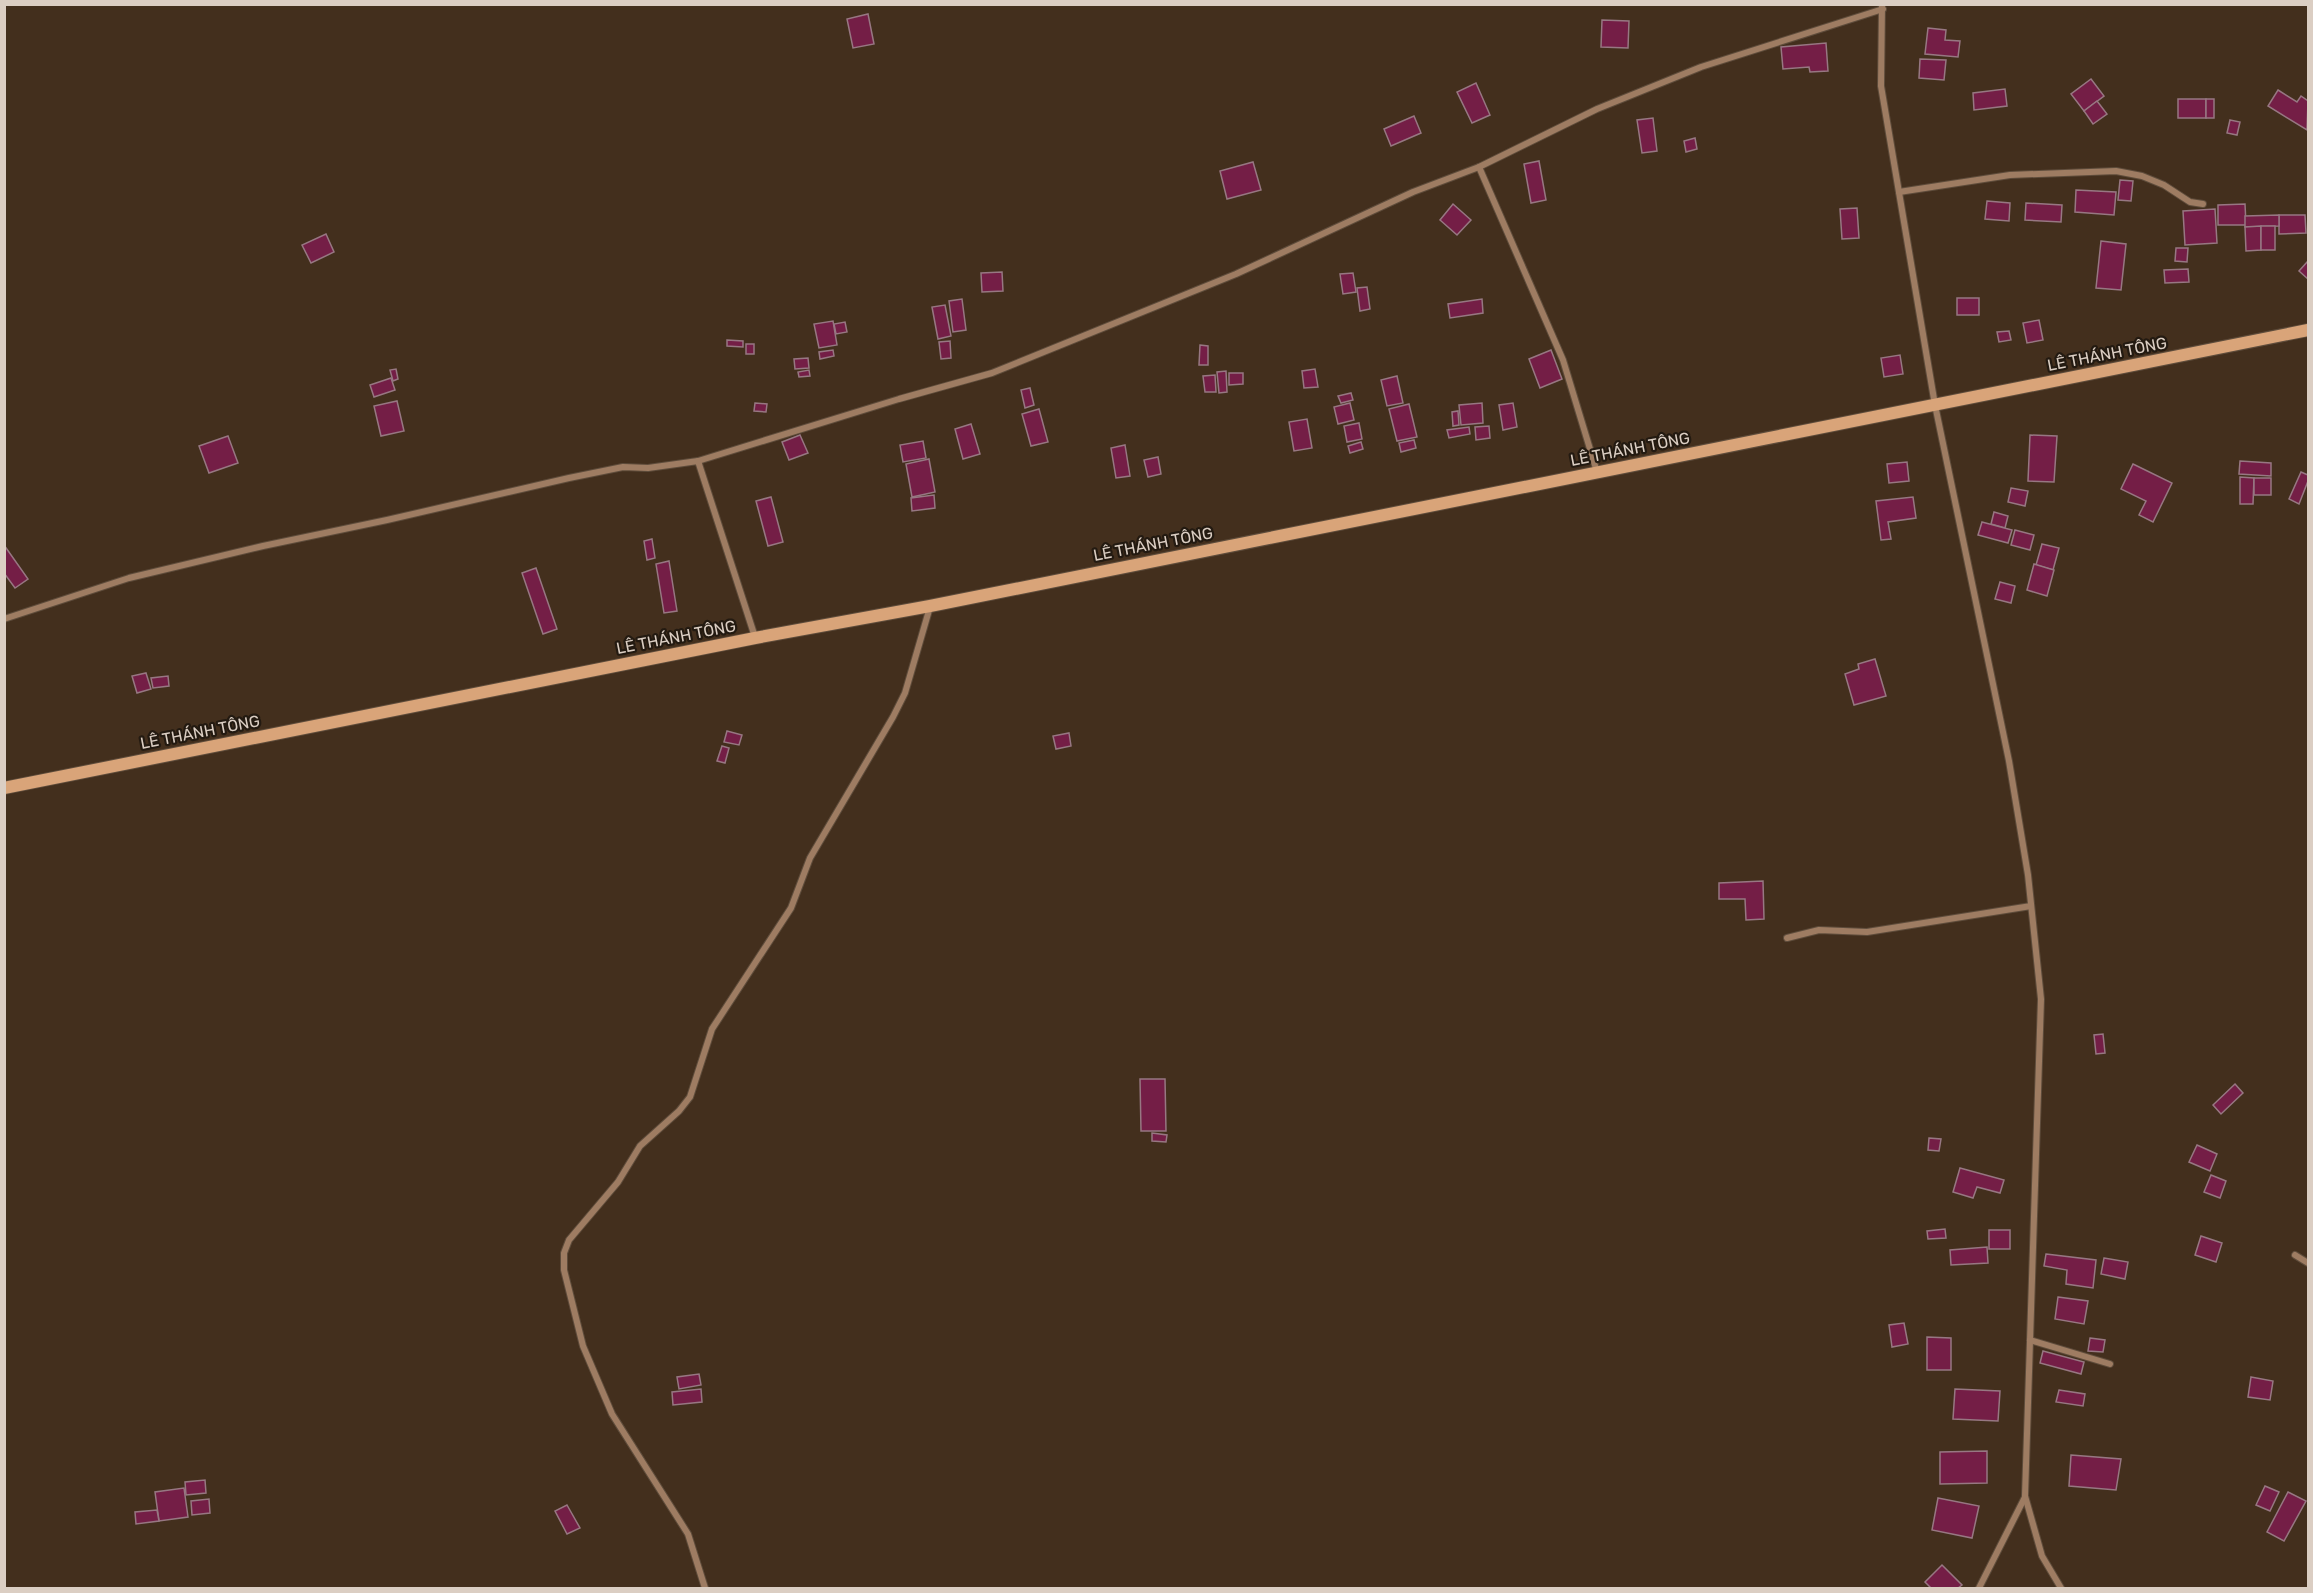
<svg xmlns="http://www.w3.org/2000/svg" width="2313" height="1593" font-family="Rubik,sans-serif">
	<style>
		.building { fill: #741e46; stroke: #977782; stroke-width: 1.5 }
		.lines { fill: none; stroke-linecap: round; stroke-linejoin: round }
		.street-casing { stroke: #5e4c3b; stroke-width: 8 }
		.secondary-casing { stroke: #5e4c3b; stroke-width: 14 }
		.street { stroke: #9e7c62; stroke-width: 6 }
		.secondary { stroke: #d9a479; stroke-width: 12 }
		.labels { text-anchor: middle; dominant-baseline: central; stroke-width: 4.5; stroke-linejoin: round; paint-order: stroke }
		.street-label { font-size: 16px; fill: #dbcec3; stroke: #231a11 }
	</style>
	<rect width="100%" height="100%" fill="#432f1d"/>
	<!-- building -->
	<g class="building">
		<path d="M 868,14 L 874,44 L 853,48 L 847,19 Z"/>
		<path d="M 1602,20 L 1629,21 L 1628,48 L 1601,47 Z"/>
		<path d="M 1928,28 L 1946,30 L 1945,40 L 1960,41 L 1958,57 L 1925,54 Z"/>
		<path d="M 1826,43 L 1828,71 L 1810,72 L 1809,67 L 1783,69 L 1781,47 Z"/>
		<path d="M 1920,59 L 1946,60 L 1944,80 L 1919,78 Z"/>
		<path d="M 2091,79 L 2104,96 L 2084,111 L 2071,94 Z"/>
		<path d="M 1476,83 L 1490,115 L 1472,123 L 1457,92 Z"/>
		<path d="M 2005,89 L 2007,106 L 1974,110 L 1973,93 Z"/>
		<path d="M 2278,90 L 2297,102 L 2301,96 L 2308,101 L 2307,130 L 2268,106 Z"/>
		<rect x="2178" y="99" width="28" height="19"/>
		<rect x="2206" y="99" width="8" height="19"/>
		<path d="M 2097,101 L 2107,114 L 2093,124 L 2084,111 Z"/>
		<path d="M 1414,116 L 1421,133 L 1391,146 L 1384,129 Z"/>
		<path d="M 1653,118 L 1657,151 L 1642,153 L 1637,120 Z"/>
		<path d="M 2230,120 L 2240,122 L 2237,135 L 2227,133 Z"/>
		<path d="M 1695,138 L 1697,149 L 1686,152 L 1684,141 Z"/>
		<path d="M 1539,161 L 1546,200 L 1531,203 L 1524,164 Z"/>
		<path d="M 1253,162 L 1261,190 L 1227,199 L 1220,171 Z"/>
		<path d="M 2120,180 L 2133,181 L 2131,201 L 2118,200 Z"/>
		<path d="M 2076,190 L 2116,192 L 2114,215 L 2075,212 Z"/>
		<path d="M 1987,201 L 2010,203 L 2009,221 L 1985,219 Z"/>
		<path d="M 2026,203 L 2062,205 L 2061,222 L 2025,220 Z"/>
		<path d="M 1453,204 L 1471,220 L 1457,235 L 1440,220 Z"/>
		<path d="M 2245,204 L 2246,225 L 2218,225 L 2218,205 Z"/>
		<path d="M 1857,208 L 1859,238 L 1842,239 L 1840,209 Z"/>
		<path d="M 2215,209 L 2217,243 L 2185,245 L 2183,211 Z"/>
		<path d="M 2279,215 L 2305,215 L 2306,233 L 2279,234 Z"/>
		<path d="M 2279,215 L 2279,226 L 2245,227 L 2245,216 Z"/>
		<path d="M 2261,226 L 2261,250 L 2246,251 L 2245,227 Z"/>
		<rect x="2261" y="226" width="14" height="24"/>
		<path d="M 326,234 L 334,252 L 311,263 L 302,245 Z"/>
		<path d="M 2101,241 L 2126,244 L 2121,290 L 2096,288 Z"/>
		<path d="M 2176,248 L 2188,248 L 2187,262 L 2175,261 Z"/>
		<path d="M 2308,261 L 2308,279 L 2299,271 Z"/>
		<path d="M 2188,269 L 2189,282 L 2165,283 L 2164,270 Z"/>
		<path d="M 1002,272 L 1003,291 L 982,292 L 981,273 Z"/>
		<path d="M 1353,273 L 1356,292 L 1343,294 L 1340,274 Z"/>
		<path d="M 1367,287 L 1370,309 L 1360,311 L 1357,288 Z"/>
		<rect x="1957" y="298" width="22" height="17"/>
		<path d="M 962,299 L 966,330 L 953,332 L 949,301 Z"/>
		<path d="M 1482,299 L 1483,313 L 1450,318 L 1448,304 Z"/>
		<path d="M 945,305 L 951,336 L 938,339 L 932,307 Z"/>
		<path d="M 2039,320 L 2043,340 L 2027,343 L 2023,323 Z"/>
		<path d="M 833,321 L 837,345 L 819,348 L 814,324 Z"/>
		<path d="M 845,322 L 847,332 L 836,334 L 834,324 Z"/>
		<path d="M 2009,331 L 2011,340 L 1999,342 L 1997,332 Z"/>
		<path d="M 727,340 L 743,341 L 743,347 L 727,346 Z"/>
		<path d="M 950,341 L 951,358 L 941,359 L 939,342 Z"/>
		<rect x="746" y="344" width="8" height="10"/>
		<path d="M 1200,345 L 1208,346 L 1208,365 L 1199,365 Z"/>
		<path d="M 833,350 L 834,356 L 820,359 L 819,352 Z"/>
		<path d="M 1551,350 L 1562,379 L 1540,388 L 1529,359 Z"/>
		<path d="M 1900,355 L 1903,374 L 1884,377 L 1881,358 Z"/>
		<path d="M 808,358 L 809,368 L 795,369 L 794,359 Z"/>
		<path d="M 396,369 L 398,379 L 393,381 L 390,370 Z"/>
		<path d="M 1315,369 L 1318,387 L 1304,388 L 1302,371 Z"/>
		<path d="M 809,370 L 810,376 L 799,377 L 798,372 Z"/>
		<path d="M 1226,371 L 1227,392 L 1219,393 L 1217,372 Z"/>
		<path d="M 1229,373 L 1243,373 L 1243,384 L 1229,385 Z"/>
		<path d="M 1215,375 L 1216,392 L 1205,392 L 1203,376 Z"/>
		<path d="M 1397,376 L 1403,403 L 1387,406 L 1381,380 Z"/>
		<path d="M 391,378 L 395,390 L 374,397 L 370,385 Z"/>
		<path d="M 1030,388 L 1034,405 L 1025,408 L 1021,390 Z"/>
		<path d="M 1351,393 L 1353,400 L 1341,403 L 1338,396 Z"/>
		<path d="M 397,401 L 404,431 L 381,436 L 374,406 Z"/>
		<path d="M 755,403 L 767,404 L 766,412 L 754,411 Z"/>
		<path d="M 1350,403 L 1354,420 L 1338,424 L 1334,407 Z"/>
		<path d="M 1482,403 L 1483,423 L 1461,425 L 1459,405 Z"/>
		<path d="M 1513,403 L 1517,427 L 1503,430 L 1499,405 Z"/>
		<path d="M 1409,404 L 1417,437 L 1397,441 L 1389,409 Z"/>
		<path d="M 1039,409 L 1048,442 L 1031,446 L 1022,414 Z"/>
		<path d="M 1458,411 L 1459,425 L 1453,426 L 1452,412 Z"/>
		<path d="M 1307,419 L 1312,448 L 1294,451 L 1289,422 Z"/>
		<path d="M 1359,423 L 1362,439 L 1347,442 L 1344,426 Z"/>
		<path d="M 971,424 L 980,454 L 963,459 L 955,429 Z"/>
		<path d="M 1489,426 L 1490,438 L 1476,440 L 1475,427 Z"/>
		<path d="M 1469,427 L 1470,434 L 1449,438 L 1447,430 Z"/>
		<path d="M 800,435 L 808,453 L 789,460 L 782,442 Z"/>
		<path d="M 2030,435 L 2057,436 L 2054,482 L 2028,481 Z"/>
		<path d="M 228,436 L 238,463 L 209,473 L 199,446 Z"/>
		<path d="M 1414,440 L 1416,448 L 1401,452 L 1399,443 Z"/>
		<path d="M 923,441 L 926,458 L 903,462 L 900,445 Z"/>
		<path d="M 1361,442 L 1363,449 L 1350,453 L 1348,446 Z"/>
		<path d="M 1125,445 L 1130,476 L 1116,478 L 1111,448 Z"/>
		<path d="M 1158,457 L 1161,474 L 1148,477 L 1144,460 Z"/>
		<path d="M 929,459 L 935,492 L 912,497 L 906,464 Z"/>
		<path d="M 2240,461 L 2271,463 L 2271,476 L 2239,474 Z"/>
		<path d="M 1907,462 L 1909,481 L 1889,483 L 1887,464 Z"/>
		<path d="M 2133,464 L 2172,483 L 2153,522 L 2139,515 L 2146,501 L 2121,489 Z"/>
		<path d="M 2301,472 L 2308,475 L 2308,481 L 2299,504 L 2289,499 Z"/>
		<path d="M 2240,477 L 2254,478 L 2253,504 L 2240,504 Z"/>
		<rect x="2254" y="478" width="17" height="17"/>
		<path d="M 2011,488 L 2028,491 L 2025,506 L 2008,502 Z"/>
		<path d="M 934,495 L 935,508 L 912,511 L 911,498 Z"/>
		<path d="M 771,497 L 783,542 L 768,546 L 756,501 Z"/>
		<path d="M 1913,497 L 1916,518 L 1888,522 L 1891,539 L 1881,540 L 1876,501 Z"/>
		<path d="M 1994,512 L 2008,516 L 2005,528 L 1991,524 Z"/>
		<path d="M 1982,522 L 2012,530 L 2008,543 L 1978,535 Z"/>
		<path d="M 2015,530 L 2034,535 L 2030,550 L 2011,545 Z"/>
		<path d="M 652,539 L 655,558 L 647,560 L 644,541 Z"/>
		<path d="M 2042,544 L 2059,548 L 2053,570 L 2036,565 Z"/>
		<path d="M 4,545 L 28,579 L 15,588 L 4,573 Z"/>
		<path d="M 669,561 L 677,611 L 664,613 L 656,564 Z"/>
		<path d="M 2034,564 L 2054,570 L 2047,596 L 2027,590 Z"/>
		<path d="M 536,568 L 557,629 L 543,634 L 522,573 Z"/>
		<path d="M 2000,582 L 2015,586 L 2011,603 L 1995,599 Z"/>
		<path d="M 1875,659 L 1886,696 L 1854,705 L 1845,674 L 1859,669 L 1858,664 Z"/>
		<path d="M 146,673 L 151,689 L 137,693 L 132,676 Z"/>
		<path d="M 168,676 L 169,686 L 153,688 L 151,678 Z"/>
		<path d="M 727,731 L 742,735 L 739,745 L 724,742 Z"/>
		<path d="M 1069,733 L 1071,746 L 1056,749 L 1053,736 Z"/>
		<path d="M 722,746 L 729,748 L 725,763 L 717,761 Z"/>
		<path d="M 1763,881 L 1764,919 L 1746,920 L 1745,899 L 1719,899 L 1719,883 Z"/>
		<path d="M 2103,1034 L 2105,1053 L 2096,1054 L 2094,1035 Z"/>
		<path d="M 1140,1079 L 1165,1079 L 1166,1131 L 1141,1131 Z"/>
		<path d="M 2235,1084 L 2243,1093 L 2221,1114 L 2213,1105 Z"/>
		<path d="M 1152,1133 L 1167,1135 L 1166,1142 L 1152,1141 Z"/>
		<path d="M 1929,1138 L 1941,1139 L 1939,1151 L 1928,1150 Z"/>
		<path d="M 2197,1145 L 2217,1154 L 2210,1171 L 2189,1162 Z"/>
		<path d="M 1960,1168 L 2004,1180 L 2000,1193 L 1977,1187 L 1973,1198 L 1953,1192 Z"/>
		<path d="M 2211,1175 L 2226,1181 L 2220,1198 L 2204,1192 Z"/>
		<path d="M 1945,1229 L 1946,1238 L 1928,1239 L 1927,1231 Z"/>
		<rect x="1989" y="1230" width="21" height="19"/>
		<path d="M 2201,1236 L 2222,1243 L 2216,1262 L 2195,1255 Z"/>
		<path d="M 1987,1247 L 1988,1263 L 1951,1265 L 1950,1250 Z"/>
		<path d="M 2046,1254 L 2096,1260 L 2093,1288 L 2066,1284 L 2067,1270 L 2044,1266 Z"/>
		<path d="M 2104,1258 L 2128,1262 L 2125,1279 L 2101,1274 Z"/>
		<path d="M 2058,1297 L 2088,1301 L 2084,1324 L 2055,1319 Z"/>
		<path d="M 1904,1323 L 1908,1344 L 1892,1347 L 1889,1325 Z"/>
		<path d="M 1927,1337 L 1951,1338 L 1951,1370 L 1927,1370 Z"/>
		<path d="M 2090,1338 L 2105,1340 L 2103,1352 L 2088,1351 Z"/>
		<path d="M 2043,1351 L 2084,1362 L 2081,1374 L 2040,1363 Z"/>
		<path d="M 699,1374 L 701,1385 L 679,1389 L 677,1377 Z"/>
		<path d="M 2251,1377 L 2273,1381 L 2270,1400 L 2248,1397 Z"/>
		<path d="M 701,1389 L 702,1402 L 673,1405 L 672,1392 Z"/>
		<path d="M 1955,1389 L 2000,1391 L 1998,1421 L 1953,1419 Z"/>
		<path d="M 2059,1390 L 2085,1394 L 2083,1406 L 2056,1402 Z"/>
		<path d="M 1987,1451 L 1987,1483 L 1940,1484 L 1940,1452 Z"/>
		<path d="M 2071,1455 L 2121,1459 L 2116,1490 L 2069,1486 Z"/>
		<path d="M 205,1480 L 206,1493 L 186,1495 L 185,1482 Z"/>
		<path d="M 2265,1486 L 2279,1492 L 2270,1511 L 2256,1505 Z"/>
		<path d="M 184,1488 L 188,1517 L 159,1521 L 155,1492 Z"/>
		<path d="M 2288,1492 L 2306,1501 L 2284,1541 L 2267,1532 Z"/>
		<path d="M 1938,1498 L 1979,1506 L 1972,1538 L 1932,1530 Z"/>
		<path d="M 209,1499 L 210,1513 L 192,1515 L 191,1501 Z"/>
		<path d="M 567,1505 L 580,1528 L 567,1534 L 555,1511 Z"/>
		<path d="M 157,1510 L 159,1521 L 136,1524 L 135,1512 Z"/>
		<path d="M 1942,1565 L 1962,1585 L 1958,1588 L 1931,1588 L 1925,1582 Z"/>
	</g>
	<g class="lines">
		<defs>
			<g id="street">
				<path d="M 1882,4 L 1881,86 L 1935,405 L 2009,761 L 2028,875 L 2041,999 L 2025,1496 L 2042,1556 L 2061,1588"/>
				<path d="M 1479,167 L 1563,360 L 1597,472"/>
				<path d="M 1899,192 L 2010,175 L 2116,171 L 2142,176 L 2164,185 L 2190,202 L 2203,204"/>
				<path d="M 698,461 L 755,637"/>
				<path d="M 4,619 L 129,578 L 263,546 L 387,520 L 569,478 L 623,467 L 648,468 L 698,461 L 899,399 L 992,373 L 1236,274 L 1413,192 L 1479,167 L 1597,109 L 1701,67 L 1883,9"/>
				<path d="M 1787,938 L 1819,930 L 1867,932 L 2031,906"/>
				<path d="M 2295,1255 L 2308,1263"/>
				<path d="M 2030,1340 L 2110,1364"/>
				<path d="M 705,1588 L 688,1534 L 612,1414 L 583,1346 L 564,1270 L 564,1253 L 569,1240 L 618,1182 L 640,1146 L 679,1111 L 690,1097 L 712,1029 L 791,908 L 810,858 L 893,717 L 905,693 L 930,607"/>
				<path d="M 1979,1588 L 2025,1497"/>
			</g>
			<path id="secondary" d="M 4,788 L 755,638 L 930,606 L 2308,330"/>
		</defs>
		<!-- street casing -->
		<use href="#street" class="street-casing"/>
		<!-- secondary casing -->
		<use href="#secondary" class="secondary-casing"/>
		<!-- street -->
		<use href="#street" class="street"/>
		<!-- secondary -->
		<use href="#secondary" class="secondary"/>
	</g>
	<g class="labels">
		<!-- street labels -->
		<g class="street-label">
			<text transform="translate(2107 354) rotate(-11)">LÊ THÁNH TÔNG</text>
			<text transform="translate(1630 449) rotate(-11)">LÊ THÁNH TÔNG</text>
			<text transform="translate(1153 544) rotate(-11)">LÊ THÁNH TÔNG</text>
			<text transform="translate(676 637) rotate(-11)">LÊ THÁNH TÔNG</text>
			<text transform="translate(200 732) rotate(-11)">LÊ THÁNH TÔNG</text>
		</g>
	</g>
	<!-- border -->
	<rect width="2313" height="1593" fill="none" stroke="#dbcec3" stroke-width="12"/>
</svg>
